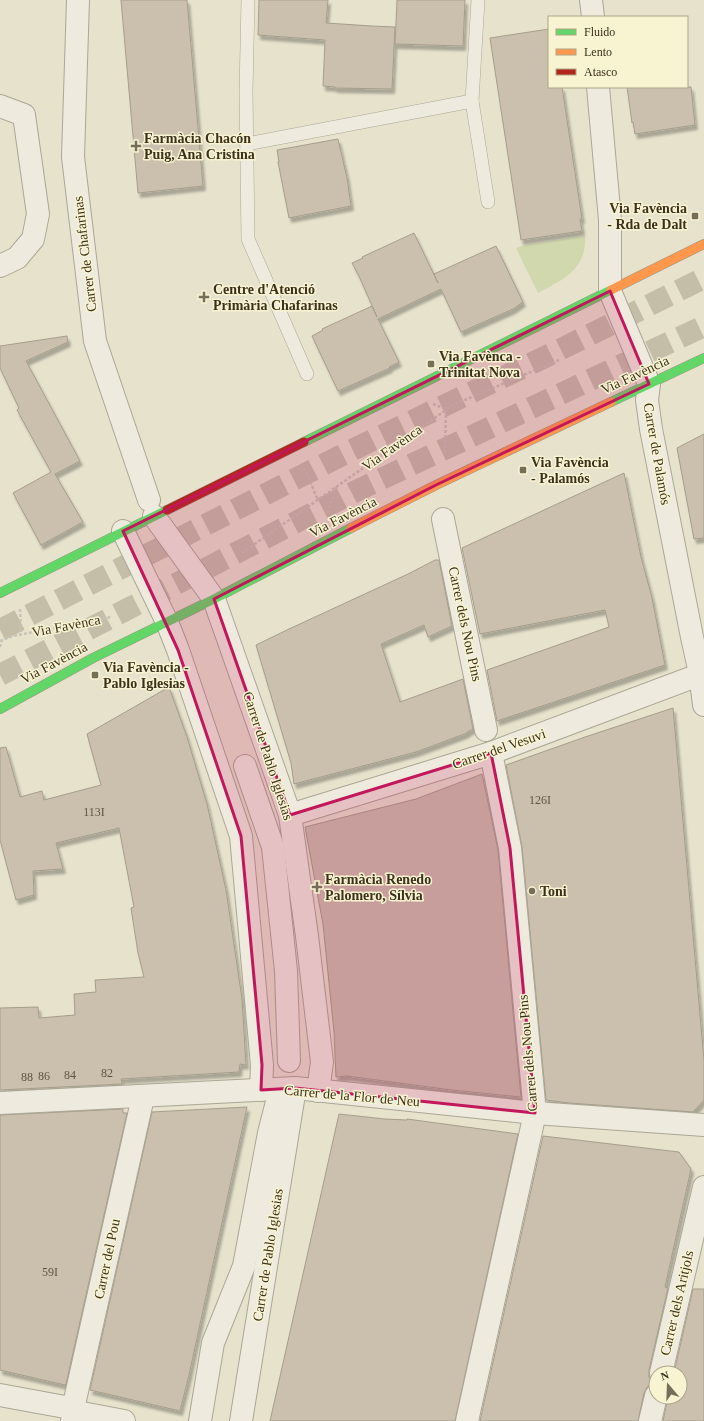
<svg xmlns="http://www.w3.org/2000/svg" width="704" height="1421" font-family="'Times New Roman',serif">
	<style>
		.green { fill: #d1d8ad }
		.building { fill: #cac0ad; stroke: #a69d8b; filter: url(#shadow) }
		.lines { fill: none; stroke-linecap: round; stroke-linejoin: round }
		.highway-tunnel { stroke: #c4bea9; stroke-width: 22; stroke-dasharray: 22 11; stroke-linecap: butt }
		.lane-casing { stroke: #aba695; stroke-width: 14 }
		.street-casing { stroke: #aba695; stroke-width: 24 }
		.fast-casing { stroke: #9b9685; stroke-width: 10 }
		.slow-casing { stroke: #9b9685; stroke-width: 10 }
		.jam-casing { stroke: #9b9685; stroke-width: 10 }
		.path { stroke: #c7c3b5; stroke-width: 2.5; stroke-dasharray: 3 2; stroke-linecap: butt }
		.lane { stroke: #eeebde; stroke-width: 13 }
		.street { stroke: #eeebde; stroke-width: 22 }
		.fast { stroke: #63d668; stroke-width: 9 }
		.slow { stroke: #ff974d; stroke-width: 9 }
		.jam { stroke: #b3261e; stroke-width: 9 }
		.marked { fill: #c2185b; fill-opacity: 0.2; stroke: #c2185b; stroke-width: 3; stroke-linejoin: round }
		.poi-dot { fill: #776e5a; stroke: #f8f3d1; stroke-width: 1.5 }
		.labels { text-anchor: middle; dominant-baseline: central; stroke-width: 3; stroke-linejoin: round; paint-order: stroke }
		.number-label { font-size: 12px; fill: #5f5440 }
		.poi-label { font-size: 14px; font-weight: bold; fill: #3b301c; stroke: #f8f3d1; text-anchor: start }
		.street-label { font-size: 14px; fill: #3b301c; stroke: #f8f3d1 }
	</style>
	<defs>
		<filter id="shadow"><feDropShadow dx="2.5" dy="4.5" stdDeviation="1" flood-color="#0004"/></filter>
	</defs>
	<rect width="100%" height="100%" fill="#e6e2cc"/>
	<!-- green -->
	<path class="green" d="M 585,236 C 587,269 563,280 538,293 L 516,248 L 525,245 Z"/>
	<!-- building -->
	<g class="building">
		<path d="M 121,0 L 187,0 L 203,186 L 138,193 Z"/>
		<path d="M 259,0 L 328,0 L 326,23 L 372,26 L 395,27 L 392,89 L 335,88 L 335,87 L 323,86 L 325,40 L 258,35 Z"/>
		<path d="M 397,0 L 465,0 L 463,46 L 395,44 Z"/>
		<path d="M 549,29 L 549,87 L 562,87 L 582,219 L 580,219 L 582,231 L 521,240 L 490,38 Z"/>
		<path d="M 627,87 L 691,87 L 695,125 L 635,134 L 633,122 L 632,123 Z"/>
		<path d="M 338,139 L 347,178 L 351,206 L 289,218 L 278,162 L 279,162 L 277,150 Z"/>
		<path d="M 414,233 L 438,283 L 434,274 L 496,246 L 523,302 L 513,309 L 461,332 L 441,289 L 378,319 L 399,362 L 389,367 L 390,368 L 338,391 L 312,336 L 323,330 L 322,329 L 372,306 L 377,317 L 359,276 L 352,263 L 363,258 L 362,257 Z"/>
		<path d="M 67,336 L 68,342 L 26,361 L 80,461 L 55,474 L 83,522 L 41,545 L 13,493 L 51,472 L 17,410 L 19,408 L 0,368 L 0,346 Z"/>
		<path d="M 704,434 L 704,538 L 694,539 L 677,448 Z"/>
		<path d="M 624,473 L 641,557 L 652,598 L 665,665 L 497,721 L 487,670 L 609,627 L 605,610 L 480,634 L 462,548 Z"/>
		<path d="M 435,560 L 439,560 L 452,626 L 428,637 L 424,625 L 381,644 L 400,702 L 463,679 L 473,729 L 467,732 L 467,733 L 416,752 L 294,784 L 291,763 L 256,645 L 289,629 L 408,574 Z"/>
		<path d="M 169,687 L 187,737 L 207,804 L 226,890 L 242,999 L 246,1065 L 240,1064 L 239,1072 L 121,1079 L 122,1084 L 0,1090 L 0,1008 L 38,1007 L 39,1018 L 75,1015 L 74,994 L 96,992 L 95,980 L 144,977 L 138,953 L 131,908 L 134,907 L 119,828 L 56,843 L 63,869 L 33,871 L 34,895 L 16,900 L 0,840 L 0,748 L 6,747 L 20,797 L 42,791 L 44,800 L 101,785 L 87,734 Z"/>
		<path d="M 673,708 L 704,1060 L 704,1100 L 693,1112 L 569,1103 L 546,1100 L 522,847 L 506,765 L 585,737 Z"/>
		<path d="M 482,774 L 498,850 L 521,1097 L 452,1090 L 347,1076 L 336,1077 L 334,1032 L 323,924 L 305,827 L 416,799 Z"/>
		<path d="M 247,1107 L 189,1375 L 180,1411 L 90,1390 L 152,1112 Z"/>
		<path d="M 123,1109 L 123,1113 L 127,1113 L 66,1384 L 65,1385 L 0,1370 L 0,1115 Z"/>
		<path d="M 339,1114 L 385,1119 L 407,1120 L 407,1119 L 518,1134 L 455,1421 L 270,1421 Z"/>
		<path d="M 543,1136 L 679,1152 L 691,1169 L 665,1287 L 668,1288 L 649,1370 L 649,1377 L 652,1382 L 656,1384 L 652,1384 L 647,1387 L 644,1393 L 638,1421 L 480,1421 Z"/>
		<path d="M 693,1289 L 704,1289 L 704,1421 L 663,1421 L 668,1397 L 680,1397 L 680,1373 L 674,1373 Z"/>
	</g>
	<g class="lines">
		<!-- highway-tunnel -->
		<g class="highway-tunnel">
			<path d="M 0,630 L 348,452 L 549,355 L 704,278"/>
			<path d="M 0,675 L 354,492 L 704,326"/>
		</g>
		<defs>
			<g id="lane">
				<path d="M 248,0 L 246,92 L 248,239 L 307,374"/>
				<path d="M 472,101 L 488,202"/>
				<path d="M 247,144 L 472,101 L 478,0"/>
			</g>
			<g id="street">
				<path d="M 78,0 L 73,157 L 95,341 L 149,500"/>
				<path d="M 591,0 L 593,17"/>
				<path d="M 598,87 L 610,220 L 610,291 L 649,384 L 647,400 L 651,429 L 692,637 L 700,673 L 704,705"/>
				<path d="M 0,106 L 24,115 L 38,214 L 33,239 L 17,258 L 0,266"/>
				<path d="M 154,516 L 214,599 L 290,815 L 307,936 L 322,1062 L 318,1091"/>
				<path d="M 443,519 L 486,730"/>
				<path d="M 123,531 L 167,622 L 178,650 L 241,836 L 262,1065 L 261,1090"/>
				<path d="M 245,766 L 273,847 L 286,971 L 289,1061"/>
				<path d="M 290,815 L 491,753 L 704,673"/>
				<path d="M 0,1103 L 295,1088 L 535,1113 L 704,1125"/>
				<path d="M 661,1373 L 704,1187"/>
				<path d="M 0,1395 L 65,1407 L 82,1413 L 124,1421"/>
				<path d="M 72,1421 L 75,1400 L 143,1097"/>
				<path d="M 200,1421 L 213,1343 L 244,1266 L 269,1133 L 278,1098"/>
				<path d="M 241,1421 L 295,1088"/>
				<path d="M 467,1421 L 535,1113 L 510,848 L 491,753"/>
				<path d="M 650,1421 L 656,1396"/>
			</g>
			<g id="fast">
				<path d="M 611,402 L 704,358"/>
				<path d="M 304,442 L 611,290"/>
				<path d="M 0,593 L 167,510"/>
				<path d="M 0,709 L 93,658 L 214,599 L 351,528"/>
			</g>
			<g id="slow">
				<path d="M 611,290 L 704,244"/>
				<path d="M 351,528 L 436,485 L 611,402"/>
			</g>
			<path id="jam" d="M 167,510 L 304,442"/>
		</defs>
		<!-- lane casing -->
		<use href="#lane" class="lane-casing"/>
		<!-- street casing -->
		<use href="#street" class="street-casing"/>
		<!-- fast casing -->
		<use href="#fast" class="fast-casing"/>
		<!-- slow casing -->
		<use href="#slow" class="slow-casing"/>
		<!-- jam casing -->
		<use href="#jam" class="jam-casing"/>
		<!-- path -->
		<g class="path">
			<path d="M 433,404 L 446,409 L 445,454"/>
			<path d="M 304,468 L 318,500"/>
			<path d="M 327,513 L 337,486"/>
			<path d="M 242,553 L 453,405 L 559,360"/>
			<path d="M 20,609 L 21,634"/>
			<path d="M 0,641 L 13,636 L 111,617"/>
			<path d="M 0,647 L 2,640"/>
		</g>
		<!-- lane -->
		<use href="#lane" class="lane"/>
		<!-- street -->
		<use href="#street" class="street"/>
		<!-- fast -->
		<use href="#fast" class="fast"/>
		<!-- slow -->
		<use href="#slow" class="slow"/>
		<!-- jam -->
		<use href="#jam" class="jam"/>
	</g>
	<!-- marked area -->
	<path class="marked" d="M 610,291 L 649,384 L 436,485 L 214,599 L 290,815 L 491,753 L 510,848 L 535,1113 L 295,1088 L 261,1090 L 262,1065 L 241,836 L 178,650 L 123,531 Z"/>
	<!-- markers -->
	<g class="poi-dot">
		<path d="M134 140h4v4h4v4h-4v4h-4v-4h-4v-4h4z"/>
		<rect x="691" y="212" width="8" height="8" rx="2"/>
		<path d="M202 291h4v4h4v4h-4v4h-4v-4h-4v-4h4z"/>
		<rect x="427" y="360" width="8" height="8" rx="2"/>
		<rect x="519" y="466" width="8" height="8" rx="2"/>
		<rect x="91" y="671" width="8" height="8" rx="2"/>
		<path d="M315 881h4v4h4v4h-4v4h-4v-4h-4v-4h4z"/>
		<circle cx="532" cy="891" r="4"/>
	</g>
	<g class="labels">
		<!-- number labels -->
		<g class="number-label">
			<text x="540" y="800">126I</text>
			<text x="94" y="812">113I</text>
			<text x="107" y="1073">82</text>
			<text x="70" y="1075">84</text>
			<text x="44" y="1076">86</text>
			<text x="27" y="1077">88</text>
			<text x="50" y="1272">59I</text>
		</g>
		<!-- poi labels -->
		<g class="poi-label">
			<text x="144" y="138">Farmàcia Chacón<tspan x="144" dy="16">Puig, Ana Cristina</tspan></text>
			<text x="687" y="208" text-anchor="end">Via Favència<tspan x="687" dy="16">- Rda de Dalt</tspan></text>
			<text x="213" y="289">Centre d'Atenció<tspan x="213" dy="16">Primària Chafarinas</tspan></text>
			<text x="439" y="356">Via Favènca -<tspan x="439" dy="16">Trinitat Nova</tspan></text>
			<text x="531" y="462">Via Favència<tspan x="531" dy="16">- Palamós</tspan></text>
			<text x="103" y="667">Via Favència -<tspan x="103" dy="16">Pablo Iglesias</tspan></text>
			<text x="325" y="879">Farmàcia Renedo<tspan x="325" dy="16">Palomero, Sílvia</tspan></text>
			<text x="540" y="891">Toni</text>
		</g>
		<!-- street labels -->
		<g class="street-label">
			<text transform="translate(85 254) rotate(-97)">Carrer de Chafarinas</text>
			<text transform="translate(635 375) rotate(-25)">Via Favència</text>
			<text transform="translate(392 448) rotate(-35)">Via Favènca</text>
			<text transform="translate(657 454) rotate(80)">Carrer de Palamós</text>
			<text transform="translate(343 517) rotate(-27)">Via Favència</text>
			<text transform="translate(465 624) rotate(78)">Carrer dels Nou Pins</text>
			<text transform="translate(66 626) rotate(-11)">Via Favènca</text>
			<text transform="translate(54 663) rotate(-28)">Via Favència</text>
			<text transform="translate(499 749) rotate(-19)">Carrer del Vesuvi</text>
			<text transform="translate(268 756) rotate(72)">Carrer de Pablo Iglesias</text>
			<text transform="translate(528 1053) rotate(-95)">Carrer dels Nou Pins</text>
			<text transform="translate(352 1096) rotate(5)">Carrer de la Flor de Neu</text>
			<text transform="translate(268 1255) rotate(-81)">Carrer de Pablo Iglesias</text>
			<text transform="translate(107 1259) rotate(-78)">Carrer del Pou</text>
			<text transform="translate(677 1303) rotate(-77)">Carrer dels Aritjols</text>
		</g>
	</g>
	<!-- legend -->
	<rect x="548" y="16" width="140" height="72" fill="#f8f3d1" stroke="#aca589"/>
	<rect x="556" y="29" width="20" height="6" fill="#63d668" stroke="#aca589"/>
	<text x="584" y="36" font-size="12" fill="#3b301c">Fluido</text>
	<rect x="556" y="49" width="20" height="6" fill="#ff974d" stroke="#aca589"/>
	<text x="584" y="56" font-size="12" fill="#3b301c">Lento</text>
	<rect x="556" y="69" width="20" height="6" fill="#b3261e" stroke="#aca589"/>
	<text x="584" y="76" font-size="12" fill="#3b301c">Atasco</text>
	<!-- north arrow -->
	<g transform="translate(668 1385) rotate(341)"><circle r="19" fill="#f8f3d1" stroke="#aca589"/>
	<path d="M0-3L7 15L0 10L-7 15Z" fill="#776e5a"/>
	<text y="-6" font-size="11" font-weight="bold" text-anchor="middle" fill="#3b301c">N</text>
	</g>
</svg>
